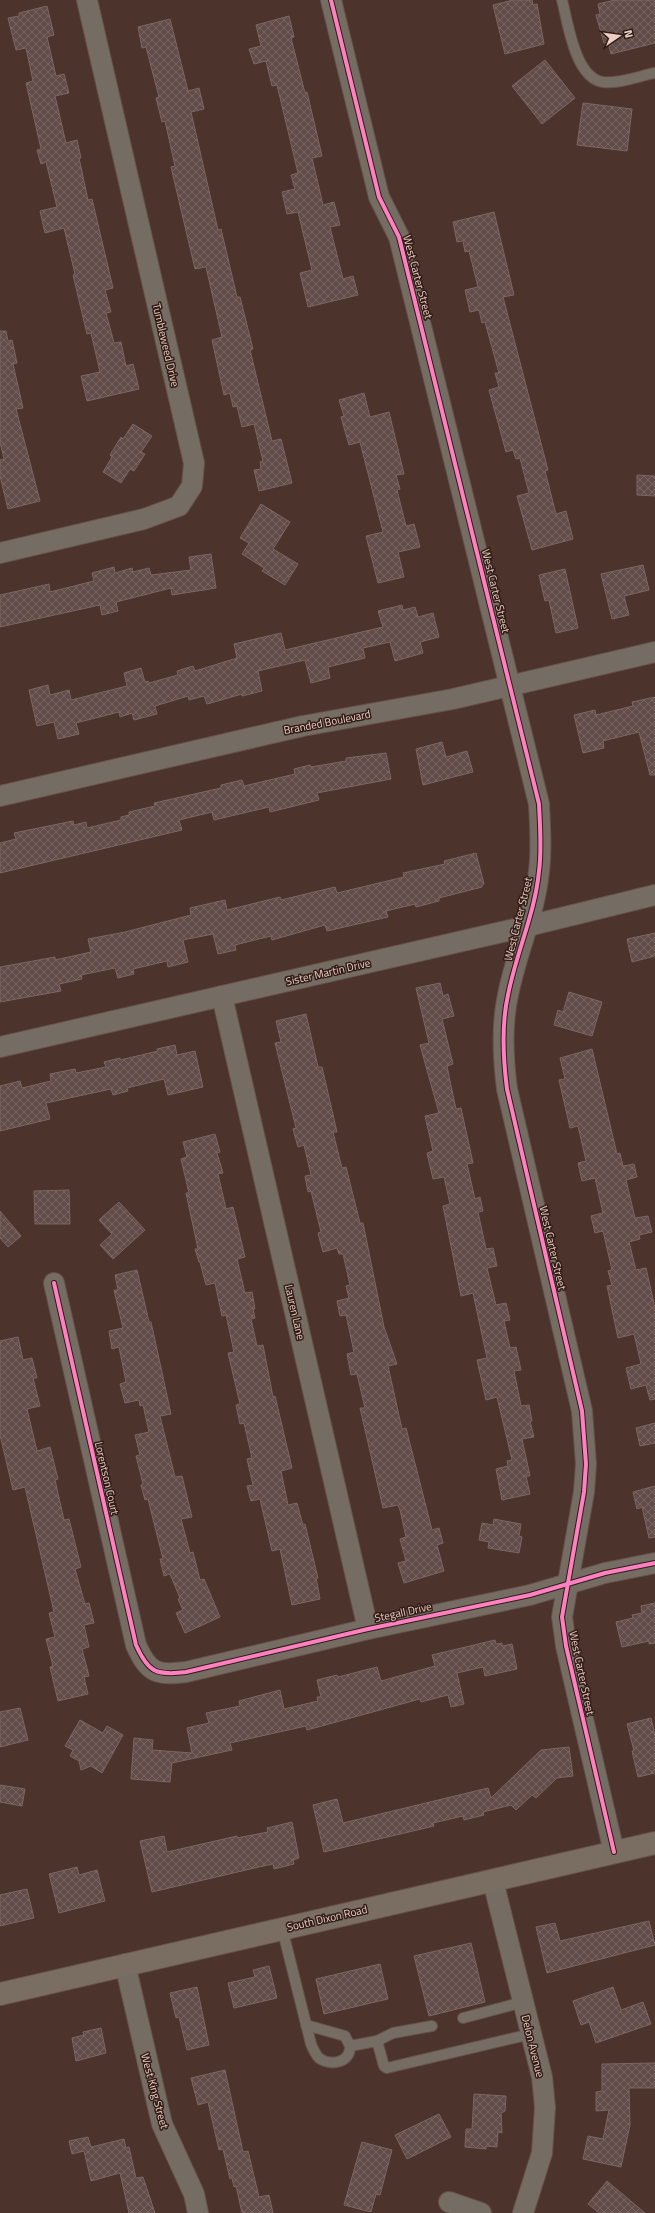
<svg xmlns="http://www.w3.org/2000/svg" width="655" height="2213" font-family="'Titillium Web',sans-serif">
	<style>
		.building { fill: url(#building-cross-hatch); stroke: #7c6663 }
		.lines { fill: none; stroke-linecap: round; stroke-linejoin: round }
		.lane-casing { stroke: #675149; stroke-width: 12 }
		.street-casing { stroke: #675149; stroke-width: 22 }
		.secondary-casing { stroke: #675149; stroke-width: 24 }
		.lane { stroke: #756d64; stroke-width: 10 }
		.street { stroke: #756d64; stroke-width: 20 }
		.secondary { stroke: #7a6e63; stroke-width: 22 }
		.cycleway-casing { stroke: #301b15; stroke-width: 6 }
		.cycleway { stroke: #ff80c0; stroke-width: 4 }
		.labels { text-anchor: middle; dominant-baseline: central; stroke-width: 3; stroke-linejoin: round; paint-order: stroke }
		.street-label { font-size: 11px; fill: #edcfc6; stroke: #301b15 }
	</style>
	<defs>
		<pattern id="building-cross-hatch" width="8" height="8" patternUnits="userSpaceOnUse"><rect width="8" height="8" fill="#624c49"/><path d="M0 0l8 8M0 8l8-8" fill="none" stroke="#796562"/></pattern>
	</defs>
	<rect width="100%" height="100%" fill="#4c332b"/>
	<!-- building -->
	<g class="building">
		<path d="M 513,0 L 532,0 L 533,5 L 537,4 L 544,44 L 505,54 L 493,5 Z"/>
		<path d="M 615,0 L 655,0 L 655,43 L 611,54 L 608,42 L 604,43 L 596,15 L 600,14 L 598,4 Z"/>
		<path d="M 47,6 L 54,35 L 47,37 L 56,76 L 64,74 L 69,93 L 55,96 L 66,143 L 77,140 L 81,158 L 79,158 L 88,200 L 92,199 L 113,288 L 105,290 L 111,312 L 106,313 L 114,343 L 121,342 L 126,366 L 133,364 L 139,389 L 87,401 L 81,376 L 100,372 L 91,333 L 87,334 L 73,275 L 75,274 L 64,228 L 45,233 L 40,211 L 57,207 L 46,162 L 41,164 L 37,150 L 41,149 L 26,83 L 33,81 L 26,48 L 16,50 L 8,18 L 19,16 L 19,13 Z"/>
		<path d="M 289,16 L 294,37 L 291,38 L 305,93 L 307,92 L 322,156 L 312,158 L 323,205 L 334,202 L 340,225 L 330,227 L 343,279 L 353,276 L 358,295 L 308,307 L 300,273 L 312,270 L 298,212 L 287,214 L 282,192 L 295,189 L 291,175 L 298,173 L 277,85 L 272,86 L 266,61 L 254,64 L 249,49 L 261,46 L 256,25 Z"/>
		<path d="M 170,19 L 188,91 L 199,88 L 204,109 L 191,112 L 218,230 L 221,229 L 237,297 L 240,297 L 253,349 L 250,350 L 272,441 L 281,439 L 292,483 L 259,491 L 254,470 L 261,469 L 260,462 L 263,461 L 254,424 L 242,427 L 237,406 L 233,407 L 230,393 L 224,395 L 212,340 L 222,337 L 206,267 L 195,269 L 171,167 L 175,166 L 165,121 L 162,122 L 156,98 L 159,97 L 146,47 L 142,48 L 138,27 Z"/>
		<path d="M 545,60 L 575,98 L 542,124 L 512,86 Z"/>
		<path d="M 583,103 L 632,109 L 627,151 L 577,145 Z"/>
		<path d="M 494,212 L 514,295 L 503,297 L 548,470 L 545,471 L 556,514 L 566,511 L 573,539 L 532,550 L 517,496 L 529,493 L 520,458 L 516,459 L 513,450 L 506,452 L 489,390 L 499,387 L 495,373 L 499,373 L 485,322 L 482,323 L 479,310 L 470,312 L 465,290 L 478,287 L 469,251 L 465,252 L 463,241 L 457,242 L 453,222 Z"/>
		<path d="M 0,331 L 6,331 L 8,341 L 12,340 L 17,363 L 13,364 L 23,408 L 16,409 L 40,501 L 8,509 L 0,476 L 0,460 L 4,459 L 0,442 Z"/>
		<path d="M 364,393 L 370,417 L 389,412 L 404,474 L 396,475 L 400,489 L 397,490 L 406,526 L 414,524 L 420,547 L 398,552 L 404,577 L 378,583 L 366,536 L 383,532 L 360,442 L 349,445 L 341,417 L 344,416 L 339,400 Z"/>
		<path d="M 133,424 L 152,436 L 141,452 L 145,454 L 134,471 L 130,469 L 121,483 L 103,472 L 112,457 L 110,455 L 121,437 L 123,439 Z"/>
		<path d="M 637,475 L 655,476 L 655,496 L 637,495 Z"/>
		<path d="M 261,504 L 290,522 L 273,549 L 298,564 L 285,585 L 262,571 L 264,568 L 242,554 L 249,543 L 240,538 Z"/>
		<path d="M 211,554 L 216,588 L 172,595 L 171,588 L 116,602 L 118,611 L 102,615 L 100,605 L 0,627 L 0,595 L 49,584 L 50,592 L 94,581 L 92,573 L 114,567 L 115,573 L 132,568 L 133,572 L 149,568 L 151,575 L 191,570 L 189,557 Z"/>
		<path d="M 643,565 L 649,590 L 624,596 L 629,615 L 612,619 L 601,574 Z"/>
		<path d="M 565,569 L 578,628 L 556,633 L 549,600 L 545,601 L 539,575 Z"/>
		<path d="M 402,605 L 403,610 L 415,607 L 418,617 L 433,613 L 439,637 L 420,642 L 423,653 L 395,661 L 390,642 L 363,648 L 365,658 L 328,667 L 330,678 L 311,683 L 305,660 L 258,671 L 262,691 L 242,696 L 242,694 L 207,704 L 204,696 L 189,700 L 188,696 L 155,706 L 157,714 L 134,720 L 132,713 L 120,717 L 119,712 L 76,723 L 79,734 L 58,739 L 54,722 L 37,726 L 29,690 L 48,685 L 50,695 L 69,690 L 71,700 L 127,686 L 124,673 L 141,668 L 145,682 L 148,681 L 149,683 L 178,675 L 177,671 L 193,666 L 195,671 L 237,658 L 234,644 L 281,633 L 285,650 L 383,627 L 378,611 Z"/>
		<path d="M 655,697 L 655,775 L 650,775 L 639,732 L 603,741 L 604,748 L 583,753 L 574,715 L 595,710 L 596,715 L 633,706 L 632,702 Z"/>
		<path d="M 442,742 L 446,757 L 467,751 L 473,772 L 423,785 L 416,749 Z"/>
		<path d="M 386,753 L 391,779 L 317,793 L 319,800 L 270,812 L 269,807 L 214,820 L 212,812 L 179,820 L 182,830 L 0,873 L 0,843 L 16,839 L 14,833 L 73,821 L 74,825 L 86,822 L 87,828 L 121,820 L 121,817 L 129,815 L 129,812 L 155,806 L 154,803 L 221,788 L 221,785 L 242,780 L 244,786 L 295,774 L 294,769 L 310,765 L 311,767 L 346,761 L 346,758 Z"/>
		<path d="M 476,853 L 484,884 L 482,885 L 482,887 L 439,898 L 439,901 L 416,907 L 415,904 L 386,911 L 388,917 L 327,931 L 325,925 L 272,940 L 271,936 L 235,945 L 236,950 L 218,954 L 213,934 L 183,940 L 188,962 L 168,967 L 167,961 L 133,969 L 134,974 L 118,978 L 115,968 L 81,975 L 82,979 L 59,984 L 61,991 L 0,1002 L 0,967 L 55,957 L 55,960 L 91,952 L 88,939 L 125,932 L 191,915 L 190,908 L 225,900 L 227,910 L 280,897 L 281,900 L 335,887 L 337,893 L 404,877 L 403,873 L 445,864 L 444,861 Z"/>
		<path d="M 655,933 L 655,956 L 632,962 L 627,939 Z"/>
		<path d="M 440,983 L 443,996 L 448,994 L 454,1016 L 442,1019 L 453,1064 L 447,1066 L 450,1081 L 456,1109 L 461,1108 L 473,1163 L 467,1164 L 475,1199 L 480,1197 L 483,1211 L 478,1212 L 486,1249 L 493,1248 L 497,1266 L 487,1268 L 496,1305 L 506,1303 L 510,1320 L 504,1321 L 510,1348 L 516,1347 L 521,1370 L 514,1371 L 521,1406 L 529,1405 L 532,1421 L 530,1421 L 534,1437 L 522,1439 L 530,1476 L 526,1476 L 530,1494 L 502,1500 L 496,1469 L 508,1466 L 507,1461 L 512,1460 L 497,1397 L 486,1400 L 477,1360 L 487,1358 L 473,1293 L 461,1296 L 443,1206 L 450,1204 L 444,1177 L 433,1179 L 427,1153 L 433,1151 L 425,1116 L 439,1113 L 420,1045 L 429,1043 L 416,988 Z"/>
		<path d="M 569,992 L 602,1002 L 592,1036 L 554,1025 L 558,1010 L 563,1012 Z"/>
		<path d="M 306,1014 L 318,1067 L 322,1067 L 337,1132 L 333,1132 L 342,1168 L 346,1167 L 360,1223 L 363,1223 L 384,1327 L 397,1364 L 388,1366 L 402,1429 L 406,1428 L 432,1530 L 439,1528 L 443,1543 L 437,1545 L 444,1571 L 404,1583 L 398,1563 L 406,1561 L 400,1539 L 406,1537 L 400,1510 L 398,1505 L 383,1508 L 360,1408 L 365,1408 L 357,1374 L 351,1375 L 347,1354 L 354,1352 L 346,1315 L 340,1316 L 337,1301 L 349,1298 L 346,1286 L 350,1285 L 343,1254 L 339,1254 L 337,1248 L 323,1252 L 318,1233 L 321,1232 L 311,1191 L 308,1192 L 305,1176 L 311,1175 L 304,1145 L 298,1147 L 293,1129 L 296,1128 L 275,1043 L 281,1042 L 276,1021 Z"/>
		<path d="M 175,1045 L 177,1055 L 195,1051 L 203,1087 L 168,1095 L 164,1079 L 127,1088 L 128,1091 L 113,1095 L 111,1089 L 46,1103 L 50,1119 L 0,1131 L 0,1086 L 20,1081 L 22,1088 L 51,1081 L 50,1074 L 75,1069 L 76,1073 L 106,1067 L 104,1062 L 120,1058 L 120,1060 L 158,1051 L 157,1049 Z"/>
		<path d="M 592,1049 L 617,1154 L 620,1153 L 623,1166 L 634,1164 L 637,1177 L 626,1180 L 635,1218 L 648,1216 L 652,1232 L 639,1235 L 640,1239 L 629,1242 L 636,1270 L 646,1268 L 655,1308 L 655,1399 L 650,1400 L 646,1385 L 631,1389 L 626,1368 L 641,1364 L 634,1334 L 618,1338 L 607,1286 L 612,1285 L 608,1271 L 612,1270 L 603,1231 L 595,1233 L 591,1216 L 603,1213 L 595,1178 L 582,1181 L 578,1163 L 586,1161 L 578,1126 L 570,1128 L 559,1080 L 565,1079 L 560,1058 Z"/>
		<path d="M 215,1134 L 220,1152 L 217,1153 L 223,1173 L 218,1174 L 226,1209 L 233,1207 L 245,1257 L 237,1259 L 245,1293 L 252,1292 L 255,1309 L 253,1309 L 255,1318 L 251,1319 L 257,1346 L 263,1345 L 273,1397 L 275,1396 L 292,1468 L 281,1471 L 288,1505 L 297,1503 L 303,1525 L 305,1524 L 318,1578 L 316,1578 L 320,1599 L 292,1605 L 280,1549 L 272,1551 L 260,1499 L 251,1501 L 247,1486 L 253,1485 L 247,1459 L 252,1458 L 244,1423 L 240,1424 L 236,1405 L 240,1404 L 228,1353 L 234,1352 L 226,1315 L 222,1316 L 215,1283 L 206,1285 L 200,1262 L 199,1262 L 195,1249 L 198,1249 L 186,1193 L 189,1193 L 181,1159 L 187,1157 L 183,1142 Z"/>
		<path d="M 69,1190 L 70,1224 L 35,1224 L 34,1191 Z"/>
		<path d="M 119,1202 L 145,1230 L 113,1259 L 100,1245 L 112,1234 L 99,1220 Z"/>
		<path d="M 0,1211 L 21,1236 L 8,1247 L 0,1238 Z"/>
		<path d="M 137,1270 L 149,1322 L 151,1322 L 171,1414 L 160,1416 L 175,1477 L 182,1476 L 192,1517 L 181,1519 L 190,1553 L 193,1552 L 200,1580 L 204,1579 L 220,1617 L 185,1633 L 176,1613 L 183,1610 L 178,1599 L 180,1598 L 170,1574 L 164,1576 L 160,1559 L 163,1559 L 148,1499 L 145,1500 L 141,1485 L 143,1484 L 136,1456 L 140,1455 L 135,1435 L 149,1432 L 143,1405 L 140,1406 L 139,1400 L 125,1403 L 120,1384 L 126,1382 L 119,1347 L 112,1349 L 109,1331 L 123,1328 L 114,1290 L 118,1290 L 115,1275 Z"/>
		<path d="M 18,1337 L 23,1360 L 32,1358 L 37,1378 L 33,1378 L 40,1406 L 27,1409 L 37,1451 L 50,1447 L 58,1479 L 55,1480 L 64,1520 L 69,1519 L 81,1567 L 75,1569 L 85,1604 L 89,1603 L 94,1623 L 84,1625 L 89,1647 L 82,1649 L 89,1676 L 84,1677 L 88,1694 L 58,1701 L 50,1667 L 53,1666 L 46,1639 L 55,1637 L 49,1613 L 54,1612 L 25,1487 L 13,1490 L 0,1435 L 0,1341 Z"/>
		<path d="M 655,1423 L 655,1443 L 640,1446 L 636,1428 Z"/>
		<path d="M 655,1486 L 655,1537 L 649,1538 L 642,1507 L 637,1509 L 633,1492 Z"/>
		<path d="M 494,1519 L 521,1524 L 519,1536 L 522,1537 L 519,1553 L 488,1548 L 489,1542 L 479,1540 L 482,1523 L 493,1525 Z"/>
		<path d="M 655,1603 L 655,1643 L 649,1644 L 649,1641 L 622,1647 L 616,1622 L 633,1618 L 632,1615 L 642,1613 L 641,1606 Z"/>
		<path d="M 495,1640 L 496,1644 L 502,1643 L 502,1646 L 512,1644 L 517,1669 L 485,1676 L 483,1667 L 457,1673 L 464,1704 L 451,1707 L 448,1695 L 421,1702 L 420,1699 L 307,1730 L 306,1726 L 230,1743 L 232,1750 L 172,1763 L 170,1782 L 131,1779 L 134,1738 L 153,1740 L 152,1750 L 192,1753 L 187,1728 L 209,1723 L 206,1713 L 240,1706 L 239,1701 L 280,1690 L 284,1709 L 318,1701 L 317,1697 L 321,1697 L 317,1680 L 337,1675 L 338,1677 L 377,1667 L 381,1681 L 435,1666 L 432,1655 Z"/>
		<path d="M 20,1708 L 28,1740 L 0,1747 L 0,1712 Z"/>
		<path d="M 651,1718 L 655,1735 L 655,1773 L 638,1777 L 632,1751 L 634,1751 L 627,1724 Z"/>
		<path d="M 80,1720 L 103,1733 L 107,1726 L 123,1735 L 102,1773 L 91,1766 L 81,1770 L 79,1761 L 70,1756 L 73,1750 L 65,1746 Z"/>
		<path d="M 569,1747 L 573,1776 L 557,1778 L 536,1798 L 532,1795 L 516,1810 L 511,1805 L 483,1812 L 484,1815 L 464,1820 L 463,1816 L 433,1823 L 434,1826 L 324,1852 L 313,1805 L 337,1799 L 343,1823 L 488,1788 L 491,1798 L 541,1750 Z"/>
		<path d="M 0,1785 L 25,1789 L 22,1806 L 0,1802 Z"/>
		<path d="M 292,1822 L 299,1858 L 293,1860 L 294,1864 L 274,1869 L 273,1864 L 259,1867 L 152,1892 L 140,1841 L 164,1836 L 167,1852 L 237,1836 L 237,1838 L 268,1832 L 267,1828 Z"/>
		<path d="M 77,1867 L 79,1875 L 97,1870 L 105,1901 L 59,1913 L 49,1874 Z"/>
		<path d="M 27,1889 L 34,1918 L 0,1926 L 0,1895 Z"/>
		<path d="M 649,1921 L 655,1945 L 547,1973 L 536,1927 L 555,1923 L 560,1941 Z"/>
		<path d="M 471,1943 L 485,2002 L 429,2016 L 414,1956 Z"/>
		<path d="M 380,1964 L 388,1999 L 324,2014 L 316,1979 Z"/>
		<path d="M 269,1966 L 277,1998 L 234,2008 L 228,1983 L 255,1977 L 253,1970 Z"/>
		<path d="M 197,1987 L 209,2045 L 187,2050 L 179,2017 L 176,2018 L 170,1993 Z"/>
		<path d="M 613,1987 L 621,2010 L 643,2002 L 651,2024 L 596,2043 L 589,2022 L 581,2025 L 573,2001 Z"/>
		<path d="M 101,2028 L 106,2053 L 76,2061 L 72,2038 L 84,2035 L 83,2032 Z"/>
		<path d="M 655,2063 L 655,2088 L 629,2088 L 630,2125 L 621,2167 L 583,2159 L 588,2136 L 603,2139 L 609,2110 L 596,2111 L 596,2092 L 602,2091 L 602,2064 Z"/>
		<path d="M 225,2070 L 243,2152 L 248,2151 L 259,2197 L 269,2195 L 273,2213 L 242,2213 L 236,2186 L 234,2187 L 232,2178 L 230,2179 L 223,2149 L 219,2150 L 208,2102 L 198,2105 L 191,2078 Z"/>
		<path d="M 474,2094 L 506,2096 L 505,2111 L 501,2113 L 502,2133 L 498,2132 L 497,2147 L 486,2146 L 486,2149 L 465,2147 L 466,2129 L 472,2129 Z"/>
		<path d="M 439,2114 L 451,2137 L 407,2159 L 395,2135 Z"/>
		<path d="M 88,2137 L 91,2147 L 124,2139 L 126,2148 L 129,2147 L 136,2178 L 143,2177 L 155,2213 L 129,2213 L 120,2173 L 91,2181 L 84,2151 L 72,2154 L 69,2141 Z"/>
		<path d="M 362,2142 L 392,2150 L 380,2195 L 376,2194 L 371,2212 L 344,2205 Z"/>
		<path d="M 607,2181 L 645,2213 L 599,2213 L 588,2204 Z"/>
	</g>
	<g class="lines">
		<defs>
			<g id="lane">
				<path d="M 562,0 C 568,23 575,78 603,82 C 620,84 639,76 655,73"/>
				<path d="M 282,1928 L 311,2044 C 313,2049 315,2054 319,2058 C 331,2067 351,2062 350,2046 L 377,2041 L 384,2066 L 387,2068 L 531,2034"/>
				<path d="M 463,2018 L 523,2002"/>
				<path d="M 306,2025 L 345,2036 L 350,2046"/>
				<path d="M 377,2041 L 393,2033 L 432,2026"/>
			</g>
			<g id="street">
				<path d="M 331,0 L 379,197 L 399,237 L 539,804 C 540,827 542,849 539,871 C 535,914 516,953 508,995 C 501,1026 503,1058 507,1089 L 582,1411 L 586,1464 L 584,1492 L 562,1617 L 566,1646 L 614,1852"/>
				<path d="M 0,553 L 144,519 L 179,506 L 192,486 L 194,463 L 87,0"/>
				<path d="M 0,796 L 303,726 L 453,699 L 655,652"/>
				<path d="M 222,996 L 368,1629"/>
				<path d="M 0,1047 L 528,926 L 655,895"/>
				<path d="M 54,1283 L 136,1645 C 148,1672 156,1676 186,1672 L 368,1629 L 530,1595 L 605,1573 L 655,1563"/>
				<path d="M 493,1881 L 542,2077 L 545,2107 L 542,2153 L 523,2213"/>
				<path d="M 125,1964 L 162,2124 L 194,2194 L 198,2213"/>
				<path d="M 449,2202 L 481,2213"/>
			</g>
			<path id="secondary" d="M 0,1994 L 655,1843"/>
		</defs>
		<!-- lane casing -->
		<use href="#lane" class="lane-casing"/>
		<!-- street casing -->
		<use href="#street" class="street-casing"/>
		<!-- secondary casing -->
		<use href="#secondary" class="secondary-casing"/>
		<!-- lane -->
		<use href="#lane" class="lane"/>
		<!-- street -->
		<use href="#street" class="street"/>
		<!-- secondary -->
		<use href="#secondary" class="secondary"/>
		<defs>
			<g id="cycleway">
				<path d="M 331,0 L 379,197 L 399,237 L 539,804 C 540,827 542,849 539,871 C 535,914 516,953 508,995 C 501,1026 503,1058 507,1089 L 582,1411 L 586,1464 L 584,1492 L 562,1617 L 566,1646 L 614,1852"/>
				<path d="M 54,1283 L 136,1645 C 148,1672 156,1676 186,1672 L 368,1629 L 530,1595 L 605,1573 L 655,1563"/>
			</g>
		</defs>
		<!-- cycleway casing -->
		<use href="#cycleway" class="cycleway-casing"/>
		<!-- cycleway -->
		<use href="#cycleway" class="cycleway"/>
	</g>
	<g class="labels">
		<!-- street labels -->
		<g class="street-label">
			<text transform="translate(418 277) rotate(75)">West Carter Street</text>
			<text transform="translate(166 345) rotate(77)">Tumbleweed Drive</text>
			<text transform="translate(496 591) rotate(76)">West Carter Street</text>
			<text transform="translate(327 722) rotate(-11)">Branded Boulevard</text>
			<text transform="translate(518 919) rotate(-76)">West Carter Street</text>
			<text transform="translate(328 972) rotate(-13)">Sister Martin Drive</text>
			<text transform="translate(553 1248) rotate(77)">West Carter Street</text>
			<text transform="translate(295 1312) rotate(77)">Lauren Lane</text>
			<text transform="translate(107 1478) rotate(77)">Lorentson Court</text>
			<text transform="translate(403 1612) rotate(-12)">Stegall Drive</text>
			<text transform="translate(582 1673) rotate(78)">West Carter Street</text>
			<text transform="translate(327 1918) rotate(-13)">South Dixon Road</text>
			<text transform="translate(533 2046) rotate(76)">Delon Avenue</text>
			<text transform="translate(155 2091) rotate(75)">West King Street</text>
		</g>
	</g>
	<!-- north arrow -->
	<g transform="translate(619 36) rotate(77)" stroke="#301b15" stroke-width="3" paint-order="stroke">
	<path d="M0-3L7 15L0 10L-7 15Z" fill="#edcfc6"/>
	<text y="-6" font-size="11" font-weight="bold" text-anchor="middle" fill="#edcfc6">N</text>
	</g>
</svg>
